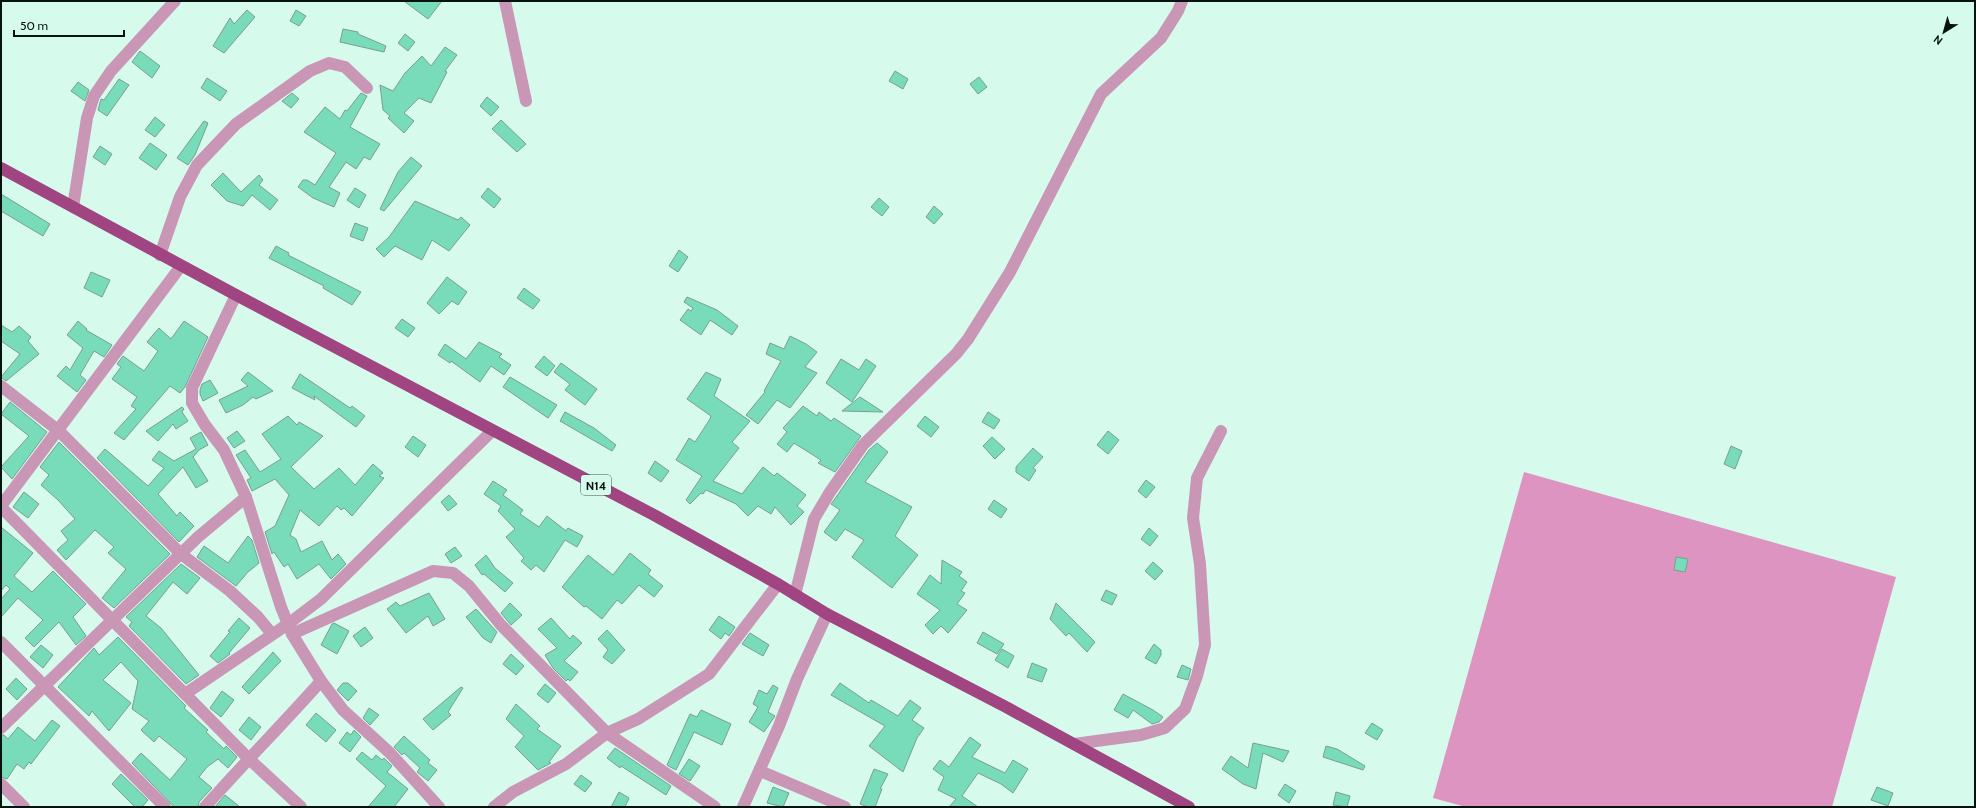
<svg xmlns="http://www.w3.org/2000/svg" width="1976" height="808" font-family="Cabin,sans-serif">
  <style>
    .forest { fill: #dd94c1 }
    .building { fill: #78dbb9; stroke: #7b9e90 }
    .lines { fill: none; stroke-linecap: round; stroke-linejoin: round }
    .street { stroke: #ca96b5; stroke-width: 12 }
    .primary { stroke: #a04582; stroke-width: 12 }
    .labels { text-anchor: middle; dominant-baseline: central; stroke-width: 4; stroke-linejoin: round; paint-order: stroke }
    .shield { fill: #d6fbec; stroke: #445951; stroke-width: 1 }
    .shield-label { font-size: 12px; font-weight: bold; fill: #06130e }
  </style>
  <rect width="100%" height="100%" fill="#d6fbec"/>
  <polygon class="forest" points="1524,472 1896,577 1832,807 1466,807 1433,798"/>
  <g class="building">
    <polygon points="404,1 442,1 428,19"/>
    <polygon points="247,10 255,17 224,53 213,46 230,18 234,24"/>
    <polygon points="296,10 306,16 299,26 290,21"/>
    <polygon points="343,29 358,32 358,34 386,46 384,52 340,42"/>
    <polygon points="405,34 415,42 408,51 398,43"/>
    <polygon points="445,47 457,55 445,71 447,72 431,103 419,98 404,113 414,121 404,133 388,118 390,116 383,110 380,85 393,91 405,73 422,56 431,66"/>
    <polygon points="140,51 160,66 152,78 132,62"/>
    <polygon points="895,71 908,79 903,89 889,81"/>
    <polygon points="979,77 987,87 978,94 970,84"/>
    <polygon points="207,78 227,91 220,101 201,88"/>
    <polygon points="119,79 129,85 107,116 98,110 101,99 104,100"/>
    <polygon points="78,82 89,90 85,101 71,91"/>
    <polygon points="292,93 299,99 291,108 282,101"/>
    <polygon points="361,93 367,96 350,127 380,144 370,160 364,157 356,169 346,162 329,187 340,193 334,207 313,198 298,187 303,180 307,180 315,185 336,153 304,132 325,107 340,119 345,110 347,111"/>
    <polygon points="487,97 499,107 491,116 480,106"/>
    <polygon points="155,117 165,125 155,137 145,130"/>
    <polygon points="501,120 526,144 517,152 492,129"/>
    <polygon points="204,121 208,123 195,155 188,165 177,158"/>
    <polygon points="150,143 167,155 156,170 139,158"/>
    <polygon points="100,146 112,154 105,165 93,157"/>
    <polygon points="411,157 422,166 384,211 380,209 398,172"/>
    <polygon points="223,173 241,192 259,175 263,180 259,185 278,200 270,210 252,195 243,206 227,201 211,185"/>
    <polygon points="355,188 366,195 359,208 347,200"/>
    <polygon points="488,188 501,199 494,208 481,197"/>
    <polygon points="1,194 50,224 43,236 1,211"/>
    <polygon points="879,198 889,207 882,216 871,207"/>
    <polygon points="415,201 458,220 461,217 470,225 449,251 432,240 422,260 395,246 384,257 376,249 389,237"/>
    <polygon points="934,206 943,214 934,224 926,217"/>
    <polygon points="355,223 368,228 363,241 350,236"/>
    <polygon points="276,246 289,253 288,255 361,292 352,305 323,288 324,286 269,258"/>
    <polygon points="679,250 688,257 678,272 669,266"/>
    <polygon points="91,272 110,280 102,297 84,288"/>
    <polygon points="447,277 467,292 458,305 452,301 439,314 427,303"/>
    <polygon points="524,288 540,300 533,309 517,298"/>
    <polygon points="687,297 717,310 738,326 732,335 710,320 701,335 680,320 688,309 691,311 693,308 684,302"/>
    <polygon points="402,319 415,328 408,337 395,328"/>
    <polygon points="78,321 87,329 86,330 112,345 104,357 94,351 80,375 86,380 77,392 57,376 66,366 70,370 83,348 67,335"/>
    <polygon points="184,321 208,337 185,387 180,393 170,386 124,440 114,433 136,409 131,406 137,397 112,379 121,367 117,364 123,356 144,371 158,351 147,342 159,328 171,339"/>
    <polygon points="1,325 12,332 19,326 31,337 28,341 39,354 6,381 1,377 20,354 1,341"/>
    <polygon points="790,336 806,344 817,352 805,367 817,373 790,408 777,400 758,424 746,415 765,392 764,391 781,361 766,354 770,343 784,349"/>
    <polygon points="479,342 502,354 499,357 511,365 504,375 491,366 480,382 451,361 450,363 438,355 445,344 466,359"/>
    <polygon points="544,356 555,366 547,376 535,367"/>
    <polygon points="841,359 859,370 866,359 876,366 852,402 826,383"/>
    <polygon points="561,363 597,389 585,405 565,390 570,384 554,372"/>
    <polygon points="248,372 273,391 256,399 253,397 243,405 226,413 219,400 248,386 241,380"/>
    <polygon points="706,372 721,379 714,396 750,421 732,442 739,448 713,481 742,494 763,467 774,476 777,473 806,495 797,506 804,512 791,525 775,507 771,514 758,506 748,516 736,504 706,490 703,494 701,493 690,504 686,500 702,476 676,460 689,438 695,442 710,419 711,416 687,399"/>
    <polygon points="300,374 350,408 352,406 365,416 356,427 314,396 315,400 292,388"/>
    <polygon points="510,377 557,405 548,418 503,387"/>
    <polygon points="210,380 218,393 203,401 200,394 200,390 202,384"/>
    <polygon points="860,397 883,412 842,411"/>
    <polygon points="10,402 47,432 12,479 1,467 29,436 1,414"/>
    <polygon points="803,406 817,416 819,412 831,421 834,418 861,436 835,472 818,463 821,460 794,443 787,452 777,444 787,432 783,428"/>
    <polygon points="182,407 184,409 182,412 188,421 176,429 173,424 158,441 146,431"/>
    <polygon points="565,412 594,428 616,445 612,451 560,421"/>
    <polygon points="988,412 1000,420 994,429 982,422"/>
    <polygon points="288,416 297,425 299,422 323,436 291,467 314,489 339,468 355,485 373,464 383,473 379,476 384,478 352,516 344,508 341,510 337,506 319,526 300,510 290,535 296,539 301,552 322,541 332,560 338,554 346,564 331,579 319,564 297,579 288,564 284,567 274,552 272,554 265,532 275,526 289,495 275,479 252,491 247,480 251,478 236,455 245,450 260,472 281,459 262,434"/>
    <polygon points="925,416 939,427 931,437 917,426"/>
    <polygon points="237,431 245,441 234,448 227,438"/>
    <polygon points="1108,431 1119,440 1108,454 1097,445"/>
    <polygon points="201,432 208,445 199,450 193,457 208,481 196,488 183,467 158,494 177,516 180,512 194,526 179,542 97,458 105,449 148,486 164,468 152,460 159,451 174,461 196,449 190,438"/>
    <polygon points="413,436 426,445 418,457 405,447"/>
    <polygon points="992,437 1005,449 995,459 983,446"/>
    <polygon points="59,442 170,554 114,608 102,598 126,569 108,553 114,547 95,530 66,560 57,550 68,540 61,531 75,519 58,500 41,485 49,475 40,467"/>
    <polygon points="877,443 888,452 865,482 912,507 895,536 918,555 892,588 852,557 864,540 845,529 836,541 824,532 840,510 831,504 834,500 869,450"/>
    <polygon points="1731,446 1742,451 1735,469 1724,464"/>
    <polygon points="1033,448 1043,457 1033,468 1036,470 1029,481 1016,472 1016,467"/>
    <polygon points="655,461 669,471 661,482 648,473"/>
    <polygon points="1146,480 1155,487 1146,498 1138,491"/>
    <polygon points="493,481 507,490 503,495 523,510 520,514 539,527 547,516 566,531 568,528 583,536 577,547 565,540 544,572 536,565 531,570 521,561 524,558 506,537 515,529 498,511 501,506 484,494"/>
    <polygon points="24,492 39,504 28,518 13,507"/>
    <polygon points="449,495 457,504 448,511 441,502"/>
    <polygon points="994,500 1007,509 1001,518 988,509"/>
    <polygon points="1,527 33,553 14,576 32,592 53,571 86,604 73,617 86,636 76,645 59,622 34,647 25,638 43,620 18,598 1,617 1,599 10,589 6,585 1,591"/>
    <polygon points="1149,528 1158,536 1150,546 1141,539"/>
    <polygon points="248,536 252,540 259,563 248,572 236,586 197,557 204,546 228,563"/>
    <polygon points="455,547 462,556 451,563 445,554"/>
    <polygon points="630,553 651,570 648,574 663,586 654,597 639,585 622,604 617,600 602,619 586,606 584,607 562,587 588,555 613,575"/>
    <polygon points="486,555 495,568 513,583 505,592 484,574 482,575 475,565"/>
    <polygon points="1676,557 1688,559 1685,572 1674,570"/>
    <polygon points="942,560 962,572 959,576 967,582 961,591 965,593 957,604 967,610 948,633 941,626 933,634 925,625 940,610 917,594 930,575 941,584"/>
    <polygon points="1153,562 1163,571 1155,580 1145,571"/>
    <polygon points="181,564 200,578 187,594 173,582 146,616 161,628 199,675 186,684 129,626 132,622 126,617"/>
    <polygon points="1106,590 1117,595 1112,605 1101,600"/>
    <polygon points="429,593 445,619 433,626 428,616 406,633 387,609 396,602 400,606"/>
    <polygon points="510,603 522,615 511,625 501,613"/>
    <polygon points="1056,603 1095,642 1087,652 1069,633 1066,636 1050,619"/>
    <polygon points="476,609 497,632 491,643 483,638 466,617"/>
    <polygon points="719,616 735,627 729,636 725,633 721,639 709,630"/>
    <polygon points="239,618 250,628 229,653 230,654 218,663 210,656 230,632 228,631"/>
    <polygon points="551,618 570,639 573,635 582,643 564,661 578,672 570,681 568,679 566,681 553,668 545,655 557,648 538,629"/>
    <polygon points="334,623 349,631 337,654 321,645 332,624"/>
    <polygon points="365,627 373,638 361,647 353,636"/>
    <polygon points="607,630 625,650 612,664 603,657 608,650 598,639"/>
    <polygon points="983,632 1004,644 997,654 977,643"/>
    <polygon points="750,633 769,645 763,656 742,644"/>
    <polygon points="118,637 186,706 184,708 208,730 206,732 224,749 226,746 237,757 228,768 218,759 207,767 199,777 212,788 199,802 198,807 174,807 132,763 141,753 170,780 187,759 159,736 154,742 141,730 149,721 132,709 138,681 121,662 103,680 131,703 109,731 92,711 89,716 58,687 94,648 99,655"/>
    <polygon points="1154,644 1161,650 1161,655 1156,664 1145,658"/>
    <polygon points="41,645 53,655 43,668 30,657"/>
    <polygon points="1002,649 1014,656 1008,668 995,660"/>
    <polygon points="273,652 281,661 249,694 242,687"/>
    <polygon points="511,654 524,666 516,675 503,664"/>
    <polygon points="1032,663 1047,669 1042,682 1027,677"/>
    <polygon points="1182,665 1191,669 1188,680 1177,677"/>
    <polygon points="16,678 27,689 17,700 6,689"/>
    <polygon points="343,683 348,683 357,691 348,701 337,690"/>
    <polygon points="840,683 869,703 871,700 898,716 910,700 921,708 912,720 924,728 917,738 903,772 869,746 885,726 831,695"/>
    <polygon points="545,684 556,693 548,703 537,694"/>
    <polygon points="773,685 778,688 768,712 775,716 764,732 749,722 758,707 753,704 759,690 767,694"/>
    <polygon points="461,687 463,688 448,712 451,715 433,730 423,719"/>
    <polygon points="222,691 234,700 221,717 210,708"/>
    <polygon points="1123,694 1153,710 1163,717 1159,722 1152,724 1133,710 1128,718 1114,710"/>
    <polygon points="516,704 540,726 537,729 561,746 549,762 551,763 538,770 515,747 524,736 506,719"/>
    <polygon points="369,708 379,715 370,725 363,718"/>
    <polygon points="701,710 731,724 722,745 694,732 676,770 670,767 667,765 690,714 697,717"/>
    <polygon points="316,713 336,730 326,742 306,725"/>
    <polygon points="249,717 261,727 251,740 239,730"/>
    <polygon points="52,720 60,726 31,764 29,762 24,769 17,764 7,779 1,777 1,735 4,735 8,739 18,727 35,741"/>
    <polygon points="1372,723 1383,730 1377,740 1365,733"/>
    <polygon points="354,730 361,737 350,752 339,743 347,732 351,735"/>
    <polygon points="404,736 430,760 428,763 437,770 428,781 417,772 420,768 404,753 402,755 394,747"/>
    <polygon points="970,737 981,745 972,757 1005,773 1013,760 1028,769 1013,793 1001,784 978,773 962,796 978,807 949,807 956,799 938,790 944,777 933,769 940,760 949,767"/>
    <polygon points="1253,743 1289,751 1283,762 1263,753 1256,789 1243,784 1222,769 1231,756 1248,768"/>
    <polygon points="1326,746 1337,749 1365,766 1363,770 1323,757"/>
    <polygon points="615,748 671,786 666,795 621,766 620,768 607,758"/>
    <polygon points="362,752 372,760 376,755 382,760 384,758 392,766 387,772 408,789 394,807 368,807 386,786 356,759"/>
    <polygon points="689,759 700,766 690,781 679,774"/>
    <polygon points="874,769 888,774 880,789 882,789 875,807 868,807 860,804"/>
    <polygon points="121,774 148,800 142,807 135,807 112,784"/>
    <polygon points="581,775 592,783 585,792 574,784"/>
    <polygon points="1285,784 1296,791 1289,803 1278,795"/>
    <polygon points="773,787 789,793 783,807 767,803"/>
    <polygon points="1877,787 1893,793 1888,806 1871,800"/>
    <polygon points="619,792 629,798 625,807 611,807"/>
    <polygon points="1336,792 1350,796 1347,807 1333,805"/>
    <polygon points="225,795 240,807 215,807"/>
  </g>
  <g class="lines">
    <g class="street">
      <polyline points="505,1 526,101"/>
      <polyline points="73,207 87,118 94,96 111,71 175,1"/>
      <polyline points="160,255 180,197 197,165 236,124 310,71 329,63 345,67 367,88"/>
      <polyline points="236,295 192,388 192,403 205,425 224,450 246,497 281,607 292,634 321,681 343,710 390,753 439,807"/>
      <polyline points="1,386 59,431 181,554 230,591 258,617 272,634"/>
      <polyline points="1,506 181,266"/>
      <polyline points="1,507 248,758 301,807"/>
      <polyline points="795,595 814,519 830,492 863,445 956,354 968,339 1010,272 1101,94 1161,38 1178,11 1182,1"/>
      <polyline points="292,634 433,571 453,573 469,586 501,625 607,733 715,807"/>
      <polyline points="1,642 165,807"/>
      <polyline points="185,694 288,624 321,599 492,431"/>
      <polyline points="1,728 198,537 246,497"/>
      <polyline points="1074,744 1141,735 1165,728 1185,709 1197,676 1205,645 1200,564 1193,518 1197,478 1221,431"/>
      <polyline points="760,771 845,807"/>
      <polyline points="1,784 24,807"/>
      <path d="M205 807C243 764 283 724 321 681"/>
      <polyline points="494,807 513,792 566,764 607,733 638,719 709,674 778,584"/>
      <polyline points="743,807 779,726 797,679 827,614"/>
    </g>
    <polyline class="primary" points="1,168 236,295 654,515 778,584 827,614 1006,707 1189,807"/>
  </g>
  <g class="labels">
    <rect class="shield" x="581" y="475" width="30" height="20" rx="3"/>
    <g class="shield-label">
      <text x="596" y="485">N14</text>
    </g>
  </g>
  <rect width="1976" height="808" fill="none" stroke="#06130e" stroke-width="4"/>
  <g transform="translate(1944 32) rotate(217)" stroke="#d6fbec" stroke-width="3" paint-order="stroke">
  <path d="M0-3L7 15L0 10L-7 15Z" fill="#06130e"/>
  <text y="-6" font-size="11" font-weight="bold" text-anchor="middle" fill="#06130e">N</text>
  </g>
  <path d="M14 30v6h110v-6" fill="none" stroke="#06130e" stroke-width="2"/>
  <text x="20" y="30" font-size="12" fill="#06130e" stroke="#d6fbec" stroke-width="3" paint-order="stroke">50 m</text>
</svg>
